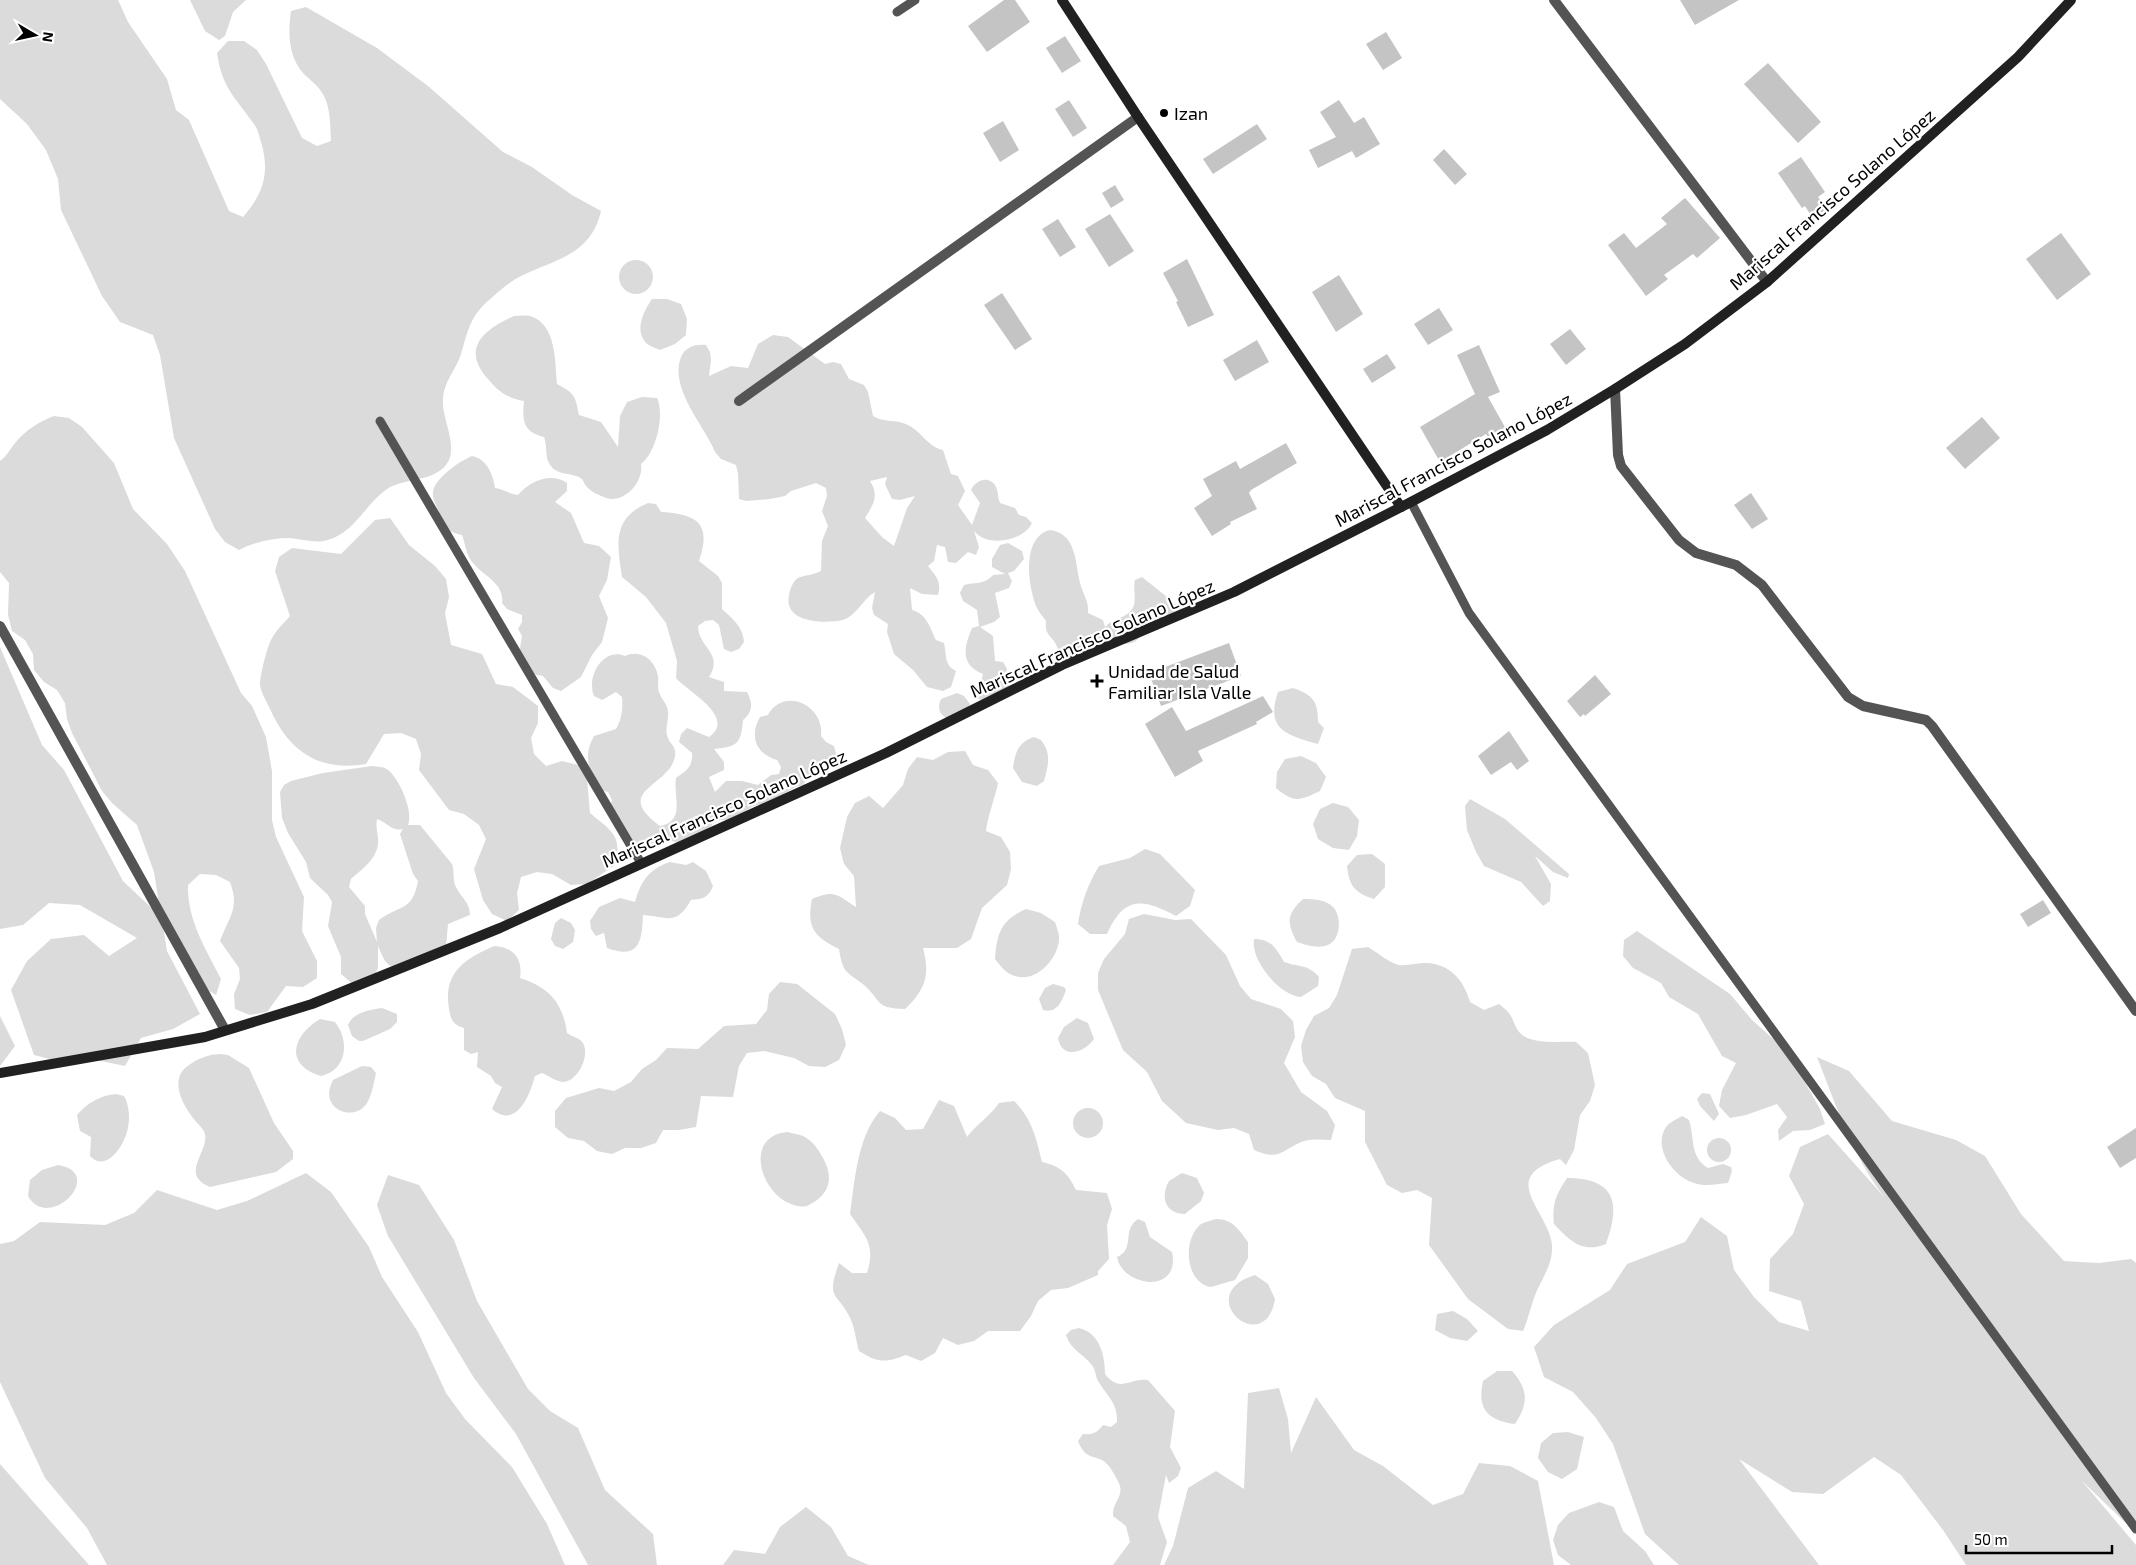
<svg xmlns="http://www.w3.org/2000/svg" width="2136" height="1565" font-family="'Exo 2',sans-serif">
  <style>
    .green { fill: #dbdbdb; fill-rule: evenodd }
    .building { fill: #c4c4c4 }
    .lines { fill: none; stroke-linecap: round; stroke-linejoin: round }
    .lane { stroke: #545454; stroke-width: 9 }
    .street { stroke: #545454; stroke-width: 10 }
    .secondary { stroke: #212121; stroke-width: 10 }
    .poi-dot { fill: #000; stroke: #fff; stroke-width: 2 }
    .labels { text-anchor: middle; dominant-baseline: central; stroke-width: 4.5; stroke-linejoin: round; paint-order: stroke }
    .poi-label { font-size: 18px; fill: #000; stroke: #fff; text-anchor: start }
    .street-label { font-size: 18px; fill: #000; stroke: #fff }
  </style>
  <rect width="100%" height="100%" fill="#fff"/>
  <g class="green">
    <path d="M0 0H118L128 22 167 79 176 110 189 120 229 211 243 217C264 193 270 172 261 142 259 136 258 129 254 124 235 97 222 88 217 53L228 41H244L257 50 266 64 302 138 317 146 331 141C330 126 331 110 324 96 319 86 311 81 303 73 288 56 288 32 291 11L306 7 377 48 428 86 503 152 532 167 572 195 601 211C591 255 556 259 521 276 510 281 488 300 480 309 468 323 466 338 461 354 456 370 444 381 443 399 441 419 460 447 446 465 432 482 404 478 387 489 364 505 355 534 324 541 313 543 301 539 290 538 272 538 255 542 239 550L225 542 215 529 174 438 160 355 153 335 120 322 102 296 61 210 58 179 46 150 27 124 0 99Z"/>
    <polygon points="190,0 246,0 233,12 225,36 219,40 205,31"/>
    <circle cx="636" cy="277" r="17"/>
    <path d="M652 299H667L681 304 687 319 686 335 675 344 660 350C656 348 649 346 646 343 634 329 644 311 652 299Z"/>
    <path d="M514 316C519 316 526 315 530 316 557 324 555 363 557 384 575 394 575 395 579 415L601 422 618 447 620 416 627 402 642 397 657 398C665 415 656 453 641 464 644 482 624 504 606 498 599 495 591 492 586 486 584 484 584 481 582 479 573 472 558 476 551 466 544 458 548 447 544 437 523 432 522 420 524 401 507 398 499 392 488 379 460 348 485 329 514 316Z"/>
    <path d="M773 335 788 337 825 364 833 362 841 364 849 379 864 385 868 392 873 416C884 423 897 419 908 425 921 431 928 447 943 450L951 474 958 476 965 491 958 505 972 525 980 503 971 490C975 481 989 474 996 487 998 491 998 498 1000 503L1015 508 1019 515 1026 517 1032 523C1024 541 987 548 974 531L979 547 976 555 968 552 956 563 948 562 945 547 937 545 934 561 928 566C936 576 942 582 938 595L922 594 910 588 912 610C927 614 930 628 936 640L944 643C947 656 944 665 956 671L951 687 943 691 927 687 913 670 894 654 887 632 888 624 874 615 872 608 875 592C863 599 856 616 843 620 825 624 783 623 789 595 790 589 793 581 798 578 804 575 814 575 821 571L822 541 828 526 822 511 827 496 826 488 816 483 791 491 785 496 770 499 746 501 739 499 738 473 736 465 721 459 715 452C704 425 667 386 682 355 687 346 697 344 706 345L710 352 711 360 709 376 731 366 748 368 758 344ZM887 477 885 484 892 499 900 500 915 496 907 508 894 546 882 537 865 518C874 504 879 495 870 481Z"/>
    <path d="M54 416 69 418 82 427 114 463 133 509 167 544 185 571 241 693 252 706 266 737 272 771V820L276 837 304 897 302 931 317 961V978L303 987 286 986 267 1012 250 1015 235 1009 234 994 240 979 239 968 220 941C229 916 240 909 230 882L216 875 200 874 188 885C187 920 206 949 221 979L216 995 202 987 162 920 167 951 200 1014 173 1029 141 1038 125 1066 96 1060 65 1063 34 1055 11 990 27 961 51 939 84 935 109 956 137 938 80 905 49 903 23 925 0 929V647L42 745 64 770 123 881 161 917 154 872 137 825 112 803 102 791 72 733 67 719 65 703 57 690 44 682 34 670 33 654 25 640 12 631 8 615 9 583 0 572V461C7 456 10 449 15 443 26 430 38 422 54 416Z"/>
    <path d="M472 456C487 459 493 474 495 488 503 489 509 494 518 495 530 481 551 472 567 483V491L555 502 571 513 584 543 599 546 611 557 607 580 599 596 608 618 602 642 592 655 581 677 561 691 553 688 543 676 527 673 518 660 522 636 518 629 522 622V615L507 609 502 603C505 582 480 575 470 559 466 552 465 543 462 535 448 532 443 527 439 513 438 507 433 501 433 495 431 480 460 461 472 456Z"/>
    <path d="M648 503 656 504 661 512C697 514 712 523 699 561L718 576 722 583V609C733 619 743 627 744 642L739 649 731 652 724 649 719 625 713 620 705 621 698 626C699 649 724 653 709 677L724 682V691L747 692C753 703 753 712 743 720 741 743 738 747 714 749L724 762V770L709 777 715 792 726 781H742L758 785 771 775 779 774 781 767 777 760C756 754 749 736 760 717L768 715C783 686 825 705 821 736L826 742 834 746 836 754C831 763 827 765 816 764L803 785 795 787 766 805C750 802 748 813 735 819 728 822 722 818 716 822 710 825 707 832 701 835 695 839 685 841 678 843 660 834 653 850 631 843L610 807 612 800 608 792 600 790C590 770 582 758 594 736L616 729C622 719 623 708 622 697L616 692 602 700 594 696C586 677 603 647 625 656 641 649 655 660 658 676 659 682 657 686 659 692 661 699 668 704 668 712 669 719 665 728 667 735 669 744 677 746 675 756 670 787 611 790 660 826 686 821 673 797 676 778 686 771 693 767 692 753L679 742 681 734 687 728 709 737C737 717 688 692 676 678L677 661 666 623 646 597 622 577C617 544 612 518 648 503Z"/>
    <path d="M390 518 409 545 435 566 446 579 449 597 445 613 451 645 482 654 496 684 513 687 538 706V723L531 738 534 754 546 766 562 761 578 765 587 779 590 813C611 831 623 835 615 865L587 884 571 885 552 874 537 872 521 877 517 893 519 910 507 921 492 914 483 900 474 869 486 839 479 825 464 814 449 810 419 770 421 754 416 739 401 733 384 734 366 764C318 772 289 751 270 709 267 702 260 691 260 684 260 676 267 647 271 640 275 631 284 623 290 616L275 571 279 557 292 548 341 554 375 520Z"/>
    <path d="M1050 530C1077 534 1075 562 1080 583 1083 594 1089 601 1088 613L1103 620 1105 627C1113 618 1130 618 1134 605 1136 596 1133 589 1135 580L1142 577 1182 609 1172 621C1167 620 1161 618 1156 619 1133 622 1152 653 1110 641 1098 652 1076 675 1061 655 1058 651 1057 645 1054 641 1047 633 1045 631 1046 621 1043 617 1039 612 1037 608 1028 587 1021 537 1050 530Z"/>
    <path d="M1008 543 1022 551 1024 559 1014 571 1008 573 1012 581 1009 588 995 593 1000 617 994 622 980 627 993 636 995 661 1003 662 1007 669 1005 678 1009 685 1000 700 991 703 976 698 983 674C961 665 963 649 972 628L979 626 977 610 963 601 960 593 964 585C976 582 984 585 993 575L1005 574 992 567V559L1000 545Z"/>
    <path d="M1293 688C1313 695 1318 701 1318 722L1324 728 1318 744C1287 735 1265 730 1278 692Z"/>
    <path d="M957 693 964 696 970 704 968 712 947 719C939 713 937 708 941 699Z"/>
    <path d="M1034 737 1041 740C1052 754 1048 766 1044 781L1037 786 1022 782 1013 768C1015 753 1018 742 1034 737Z"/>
    <path d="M965 751 973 765 988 770 998 783C995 799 988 814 986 831L1001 837 1010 852 1011 869 1007 885 982 908 971 939 957 948H923C930 975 926 989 905 1009 874 1008 883 1002 864 985 846 971 843 974 839 949 815 937 806 928 812 899 835 889 837 895 856 907L854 876 844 864 840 848 847 817 855 803 869 796 883 808 903 785 908 769 917 757 933 760 948 752Z"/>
    <path d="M1301 756 1316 763 1326 777 1320 791C1299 801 1294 803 1276 788L1277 772 1285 759Z"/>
    <path d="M372 766C378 767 383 766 388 770 399 778 414 812 408 825H420L452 864C455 872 452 880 456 887 461 898 470 902 470 915L448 924 446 947 398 969C385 966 383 957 378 946V968L375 975 354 985 341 974V957L328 926 332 902 328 895 310 878 306 862 288 833 282 818 280 792 284 785 291 781 323 773ZM377 819C387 822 392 832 403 829L400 834 413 874 418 881C412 912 401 904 379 920L376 928 377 942 365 914V906L349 887 351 879C362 869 376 860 378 844 379 835 375 828 377 819Z"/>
    <polygon points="1470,799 1505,819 1569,874 1568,878 1553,872 1535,856 1551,884 1550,901 1543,906 1521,882 1484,866 1476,852 1467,830 1465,806"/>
    <polygon points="1333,803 1348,807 1359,820 1357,836 1349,850 1333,848 1318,839 1313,824 1320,809"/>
    <path d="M1145 849 1160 854 1195 890 1190 906 1176 916C1142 898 1124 896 1107 934H1090L1078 924C1081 903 1088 884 1099 866L1130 858Z"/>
    <path d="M1372 854 1385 864V887L1374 899C1355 893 1349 886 1347 866L1357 855Z"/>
    <path d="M670 862 686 865 693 862 706 871 713 886C708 898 703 899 691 900 676 926 669 917 643 915 642 942 639 960 607 948L604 933 596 936 591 929 590 921 599 907 620 898 635 902C641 881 649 869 670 862Z"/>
    <path d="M1303 899C1313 899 1325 899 1333 907 1342 916 1341 940 1328 945 1318 949 1306 945 1297 942 1286 922 1287 914 1303 899Z"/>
    <path d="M1026 909 1041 913 1055 922C1056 926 1059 932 1059 937 1060 955 1040 980 1020 977 1008 976 1002 968 995 959 997 933 1001 920 1026 909Z"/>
    <path d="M1144 914 1175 920 1191 919 1226 955 1240 986 1251 999 1281 1009 1293 1021 1295 1037 1284 1063 1301 1092 1327 1111 1335 1125 1331 1140C1320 1140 1309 1138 1299 1143 1278 1153 1279 1160 1254 1150L1249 1134 1234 1128 1218 1130 1186 1123 1162 1101 1147 1072 1123 1050 1098 990V973L1104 959 1125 934 1129 919Z"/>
    <polygon points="561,918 571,923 575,930 573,942 563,949 555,946 551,939 555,923"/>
    <polygon points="1637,931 1730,994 1752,1020 1788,1052 1820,1109 1825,1124 1810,1130 1793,1131 1779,1141 1778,1130 1787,1117 1777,1104 1746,1115 1730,1118 1719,1106 1722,1090 1736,1063 1722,1056 1698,1014 1669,997 1661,983 1633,968 1623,956 1624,940"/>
    <path d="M1254 939C1271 939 1276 948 1284 962 1298 967 1308 964 1319 977L1318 986 1301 997C1280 996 1250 960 1254 939Z"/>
    <path d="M494 946C514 947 523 959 520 978 549 987 563 1003 567 1033 571 1036 580 1038 583 1043 590 1055 579 1080 564 1082 557 1082 549 1076 542 1073L535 1076C530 1095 516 1130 492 1109L502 1087 495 1083 491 1076 477 1067 478 1052 471 1054 464 1050V1028C453 1025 451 1020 449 1009 443 973 464 959 494 946Z"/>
    <path d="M1368 947C1377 952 1389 963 1399 965 1408 966 1417 963 1426 963 1451 964 1464 981 1470 1002L1484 1010 1499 1004C1513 1015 1510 1015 1517 1029 1526 1046 1560 1041 1576 1042L1588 1053 1595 1085 1590 1101 1580 1115 1574 1150 1566 1165 1560 1159C1492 1178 1556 1216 1552 1251 1551 1268 1539 1283 1534 1298 1530 1309 1528 1320 1523 1331L1508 1329 1468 1299 1429 1245 1432 1198 1417 1190 1402 1193 1387 1185 1365 1142V1111L1335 1098 1326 1084 1312 1076 1303 1062 1301 1046 1306 1030 1314 1016 1329 1008 1337 995 1352 949Z"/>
    <polygon points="780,982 797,984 835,1014 842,1029 846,1045 839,1060 825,1067 809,1066 794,1058 764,1051 747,1053 739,1066 733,1097 701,1096 696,1127 679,1130 663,1130 656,1143 641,1148 625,1148 612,1154 597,1151 584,1141 568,1138 555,1127 555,1111 566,1098 599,1088 614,1091 631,1082 642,1069 656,1060 667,1048 698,1049 724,1026 756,1024 767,1010 769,994"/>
    <path d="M1053 984 1064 987 1066 990C1062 1001 1057 1014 1043 1010L1039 999 1045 988Z"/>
    <path d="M382 1008 397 1014V1022L390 1029 363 1041H359L352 1036 348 1025C353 1012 370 1010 382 1008Z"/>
    <polygon points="0,1016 15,1046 0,1066"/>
    <path d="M1077 1018 1088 1023 1094 1039C1084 1053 1062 1060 1058 1038L1064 1027Z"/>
    <path d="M320 1019 335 1022C350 1041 347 1070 321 1076 284 1065 292 1036 320 1019Z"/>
    <path d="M221 1054 228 1055 249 1068 274 1123 293 1151V1159L276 1172 210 1187C179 1174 209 1152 205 1134 203 1127 197 1124 193 1118 181 1102 169 1078 189 1065 199 1058 209 1054 221 1054Z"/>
    <path d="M1817 1057 1849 1071 1892 1121 1956 1140 1985 1156 2021 1214 2064 1261 2099 1263 2131 1259 2136 1263V1533L2082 1481 2136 1545V1565H1966L1943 1530 1901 1475 1874 1457 1823 1494 1792 1492 1739 1459 1819 1565H1679L1645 1534 1613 1444 1596 1418 1573 1392 1544 1377 1534 1347 1554 1325 1610 1290 1627 1264 1685 1242 1701 1217 1727 1236 1734 1270 1754 1297 1779 1322 1809 1331 1801 1301 1769 1291 1770 1259 1793 1234 1804 1204 1789 1176 1800 1147 1828 1134 1885 1198C1853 1157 1836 1105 1817 1057Z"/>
    <path d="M362 1066 371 1067 376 1073C374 1082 372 1095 367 1103 355 1123 317 1110 333 1080Z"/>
    <polygon points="1702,1093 1710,1094 1719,1114 1714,1121 1700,1106 1697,1099"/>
    <path d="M116 1094 124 1096 126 1100C129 1108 130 1119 128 1127 126 1143 107 1174 90 1156L91 1137 80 1131 77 1115C87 1103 101 1095 116 1094Z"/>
    <path d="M939 1100 954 1106 967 1137C977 1124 990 1116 999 1103L1014 1101C1032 1119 1036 1137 1042 1162 1060 1166 1068 1173 1076 1190L1107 1193 1112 1209 1107 1225 1109 1259 1098 1271V1275L1068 1288 1051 1290 1038 1301 1031 1316 1020 1331H988L974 1341 958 1345 943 1338 935 1353 921 1361 906 1355C885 1363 878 1363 859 1351 856 1341 855 1329 851 1320 838 1291 825 1302 839 1263L852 1273H867C876 1244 865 1236 850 1214 855 1180 857 1138 880 1111L895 1118 906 1130 923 1129Z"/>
    <circle cx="1088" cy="1123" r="15"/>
    <path d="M1682 1116 1689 1120C1695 1138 1689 1156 1708 1168L1723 1164 1731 1167 1732 1171 1728 1183C1716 1184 1706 1187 1694 1183 1674 1177 1652 1148 1666 1127 1670 1122 1677 1119 1682 1116Z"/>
    <path d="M788 1132C793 1134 798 1134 803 1136 813 1141 818 1149 823 1158 834 1178 830 1194 809 1205 803 1208 797 1206 791 1204 759 1192 744 1135 788 1132Z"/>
    <circle cx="1719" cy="1150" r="12"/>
    <path d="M58 1165C107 1173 49 1233 28 1196L30 1180 42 1170Z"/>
    <polygon points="306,1173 331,1192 369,1247 382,1277 418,1332 446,1393 465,1419 512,1467 547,1524 565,1565 107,1565 87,1528 45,1478 0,1382 0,1244 14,1241 40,1222 105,1225 134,1213 157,1190 217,1210 247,1201"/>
    <path d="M1182 1173 1197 1178 1204 1193 1201 1201 1185 1214C1165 1214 1160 1197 1169 1181Z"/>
    <polygon points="388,1175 419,1185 454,1240 477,1301 528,1389 550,1411 578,1428 605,1490 653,1534 657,1565 588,1565 516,1434 474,1378 388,1236 377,1205"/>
    <path d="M1567 1178C1616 1178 1621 1204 1606 1244 1582 1254 1569 1240 1554 1224 1552 1203 1556 1195 1567 1178Z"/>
    <path d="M1138 1219 1145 1222 1150 1237 1172 1252C1181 1295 1122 1287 1117 1257 1136 1249 1121 1230 1138 1219Z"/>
    <path d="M1216 1219C1233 1219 1239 1230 1248 1242V1258L1235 1280 1211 1287C1185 1283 1182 1239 1201 1224 1205 1222 1212 1220 1216 1219Z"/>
    <path d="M1255 1275 1268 1284 1275 1299C1265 1360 1190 1295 1255 1275Z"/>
    <polygon points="1453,1311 1467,1319 1478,1331 1467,1341 1450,1338 1435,1330 1437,1314"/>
    <path d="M1079 1328C1100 1333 1105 1356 1105 1374 1121 1394 1129 1377 1148 1380L1175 1411 1170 1447 1181 1468 1178 1476 1169 1483 1166 1475 1158 1517 1167 1542 1160 1565H1113L1130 1542 1126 1526 1113 1516C1112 1503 1123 1497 1120 1486 1118 1480 1112 1470 1108 1465 1098 1453 1086 1463 1078 1441L1083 1434C1092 1435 1097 1433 1103 1425L1111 1427 1117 1422C1118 1403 1107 1396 1098 1381 1095 1376 1096 1369 1091 1364 1082 1353 1070 1349 1066 1335L1071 1330Z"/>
    <path d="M1497 1371H1512C1528 1389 1529 1403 1515 1424 1487 1420 1477 1409 1483 1381Z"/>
    <polygon points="1279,1388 1288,1419 1291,1453 1316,1397 1354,1450 1383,1466 1433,1505 1463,1494 1479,1463 1510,1466 1538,1481 1554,1565 1164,1565 1173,1546 1188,1488 1216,1471 1244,1489 1248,1393"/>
    <polygon points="1568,1432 1584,1437 1577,1469 1562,1479 1548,1472 1538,1458 1541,1443 1553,1433"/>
    <polygon points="0,1464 89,1565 0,1565"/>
    <polygon points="1599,1502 1614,1507 1623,1531 1645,1551 1654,1565 1571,1565 1558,1555 1553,1540 1558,1525 1569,1513"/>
    <polygon points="806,1507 831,1527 848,1556 869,1565 723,1565 734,1550 765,1554 780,1527"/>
  </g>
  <g class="building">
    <polygon points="1004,0 1015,0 1030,22 987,52 968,26"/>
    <polygon points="1680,0 1739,0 1695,25"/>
    <polygon points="1386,32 1402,58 1383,70 1366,44"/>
    <polygon points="1065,36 1081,61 1062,73 1046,48"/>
    <polygon points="1768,63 1821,122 1798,143 1744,84"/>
    <polygon points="1069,100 1087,128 1073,137 1055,109"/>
    <polygon points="1339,100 1354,123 1364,117 1380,144 1356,158 1352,151 1318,168 1309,150 1336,137 1320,112"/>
    <polygon points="1003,121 1019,150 1000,162 983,133"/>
    <polygon points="1257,124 1267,139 1213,174 1203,159"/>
    <polygon points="1444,149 1467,174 1455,185 1433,160"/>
    <polygon points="1801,157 1825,192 1818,197 1827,209 1813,219 1805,206 1802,208 1778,173"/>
    <polygon points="1115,185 1124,200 1111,208 1102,193"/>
    <polygon points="1685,198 1720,238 1697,258 1693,254 1664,275 1668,279 1646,296 1608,245 1624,233 1636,248 1667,224 1661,218"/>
    <polygon points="1110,214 1134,251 1109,267 1085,229"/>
    <polygon points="1058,219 1076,247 1060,257 1042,229"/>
    <polygon points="2061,233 2091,274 2057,300 2026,259"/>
    <polygon points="1187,259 1214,315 1188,327 1176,302 1178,301 1163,273"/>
    <polygon points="1339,275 1363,314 1336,332 1312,292"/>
    <polygon points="1002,293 1032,339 1015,350 984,305"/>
    <polygon points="1439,308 1453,330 1428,345 1414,324"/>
    <polygon points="1570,329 1586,349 1566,365 1550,344"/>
    <polygon points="1257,340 1269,362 1235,381 1223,360"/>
    <polygon points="1479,345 1500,392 1488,397 1510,436 1493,446 1486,434 1440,462 1420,427 1475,394 1457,355"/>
    <polygon points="1387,354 1396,368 1372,383 1363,369"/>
    <polygon points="1982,417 2000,438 1965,469 1946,448"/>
    <polygon points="1286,443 1297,463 1251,490 1249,493 1257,509 1230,522 1231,524 1212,536 1194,508 1212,496 1203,479 1236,461 1240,469"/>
    <polygon points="1751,493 1768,519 1752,529 1734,505"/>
    <polygon points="1229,643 1241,676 1161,706 1149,673"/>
    <polygon points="1595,675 1611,694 1585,716 1584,714 1580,717 1567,701"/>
    <polygon points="1263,696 1273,712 1256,722 1257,724 1198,751 1203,761 1175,777 1145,724 1172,707 1186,731"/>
    <polygon points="1509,731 1529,761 1517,770 1511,762 1491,775 1478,756"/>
    <polygon points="2043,900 2051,913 2028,927 2020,914"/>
    <polygon points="2136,1128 2136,1158 2120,1168 2107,1147"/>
  </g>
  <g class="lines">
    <g class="lane">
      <polyline points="897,12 915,0"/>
      <polyline points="380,421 641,863"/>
      <polyline points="1411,502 1469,613 2136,1529"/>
    </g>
    <g class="street">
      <polyline points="1554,0 1767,282"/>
      <polyline points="1615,389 1618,455 1621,466 1679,540 1696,553 1736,565 1762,585 1848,697 1863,706 1926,720 1932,726 2136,1011"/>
      <polyline points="739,401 1138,117"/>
      <polyline points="0,626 225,1030"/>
    </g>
    <g class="secondary">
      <polyline points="1062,0 1138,117 1401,507"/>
      <polyline points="0,1073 205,1037 312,1004 500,928 886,753 1062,665 1234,592 1411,502 1547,430 1615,389 1685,344 1767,282 2018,57 2071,0"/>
    </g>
  </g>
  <g class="poi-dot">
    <circle cx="1164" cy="113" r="5"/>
    <path d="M1094.5 673.5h5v5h5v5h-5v5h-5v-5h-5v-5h5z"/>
  </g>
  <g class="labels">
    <g class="poi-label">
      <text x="1174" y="113">Izan</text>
      <text x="1108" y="671">Unidad de Salud<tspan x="1108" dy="21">Familiar Isla Valle</tspan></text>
    </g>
    <g class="street-label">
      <text transform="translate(1832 199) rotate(-41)">Mariscal Francisco Solano López</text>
      <text transform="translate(1453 459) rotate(-28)">Mariscal Francisco Solano López</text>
      <text transform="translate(1092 638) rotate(-24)">Mariscal Francisco Solano López</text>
      <text transform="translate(724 808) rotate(-24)">Mariscal Francisco Solano López</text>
    </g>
  </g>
  <g transform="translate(35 35) rotate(99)" stroke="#ffffff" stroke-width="4" paint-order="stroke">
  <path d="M0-4L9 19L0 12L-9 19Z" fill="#000000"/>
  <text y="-8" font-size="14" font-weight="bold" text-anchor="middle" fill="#000000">N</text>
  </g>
  <path d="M1966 1545v8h146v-8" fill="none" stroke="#000000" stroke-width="2.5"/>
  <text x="1974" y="1545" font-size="15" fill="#000000" stroke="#ffffff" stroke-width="4" paint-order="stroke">50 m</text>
</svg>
